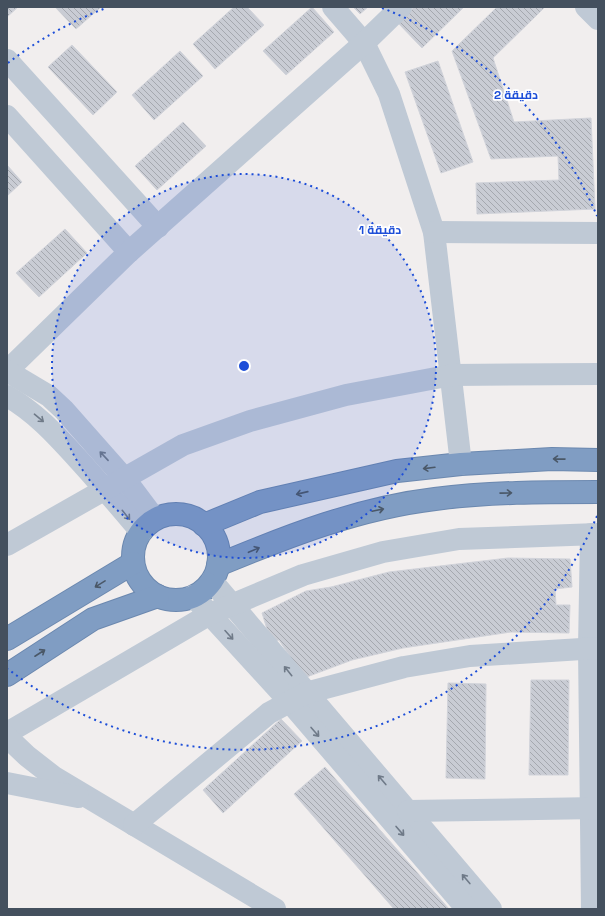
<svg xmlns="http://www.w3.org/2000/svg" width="605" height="916" font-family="'Space Grotesk',Cairo,sans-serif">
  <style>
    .building { fill: url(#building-back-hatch); stroke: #d1d3da }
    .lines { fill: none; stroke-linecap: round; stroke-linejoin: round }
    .highway-casing { stroke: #6b88af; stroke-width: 24 }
    .minor { stroke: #bfc9d5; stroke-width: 22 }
    .highway { stroke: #809dc3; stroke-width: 22 }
    .oneway { stroke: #6f7a88 }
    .oneway2 { stroke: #4a5868 }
    .ring { fill: none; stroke: #1d4ed8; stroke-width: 2; stroke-dasharray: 2 4 }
    .centre { fill: #1d4ed8; stroke: #fff; stroke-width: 2 }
    .ring-label { font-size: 12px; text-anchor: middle; font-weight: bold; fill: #1d4ed8; stroke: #fff; stroke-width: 3.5; stroke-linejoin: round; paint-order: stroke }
  </style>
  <defs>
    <pattern id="building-back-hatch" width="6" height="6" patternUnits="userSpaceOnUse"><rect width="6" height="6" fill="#c9ccd4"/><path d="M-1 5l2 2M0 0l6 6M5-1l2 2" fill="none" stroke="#a5a8af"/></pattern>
  </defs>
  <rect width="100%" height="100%" fill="#f1eeee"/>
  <g class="building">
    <polygon points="7,7 18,7 7,17"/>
    <polygon points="55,7 101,7 76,29"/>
    <polygon points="234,7 247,7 264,25 215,69 193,44"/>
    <polygon points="312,7 334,32 286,75 263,51"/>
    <polygon points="353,7 368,7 360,14"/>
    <polygon points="414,7 464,7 422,48 398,23"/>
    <polygon points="497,7 545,7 493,58 514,122 591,118 595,209 477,214 476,183 559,180 558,156 491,159 452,51"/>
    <polygon points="72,45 117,92 93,115 48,67"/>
    <polygon points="180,51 203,76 154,120 132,95"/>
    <polygon points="438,61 473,162 441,173 405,72"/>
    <polygon points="183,122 206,146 157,190 135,166"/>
    <polygon points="7,165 22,182 7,196"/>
    <polygon points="65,229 87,253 39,297 16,273"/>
    <polygon points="508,558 570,559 572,587 555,589 556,605 570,605 569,633 511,632 403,648 352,660 304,678 279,640 271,642 262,613 306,591 331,587 389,572"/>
    <polygon points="531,680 569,680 568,775 529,775"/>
    <polygon points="448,683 486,684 485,779 446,778"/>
    <polygon points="281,719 302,741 223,813 203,790"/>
    <polygon points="325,767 449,909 394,909 294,794"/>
  </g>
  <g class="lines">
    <g class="highway-casing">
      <g id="highway">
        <circle cx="176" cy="557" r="43"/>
        <polyline points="204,525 260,502 397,471 461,464 552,459 598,460"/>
        <path d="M218 565C288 536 359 508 435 499 489 492 544 492 598 492"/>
        <polyline points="7,639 133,563"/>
        <polyline points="7,675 93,619 158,596"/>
      </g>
    </g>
    <g class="minor">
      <polyline points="333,7 364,43 389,94 434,232 461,464"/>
      <polyline points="586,7 598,19"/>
      <polyline points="7,60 158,227"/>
      <polyline points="7,116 129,252"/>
      <polyline points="434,232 598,233"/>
      <polyline points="7,371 129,252 364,43 401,7"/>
      <polyline points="7,371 49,396 64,410 125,479 155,519"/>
      <path d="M7 396C35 412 55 434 76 457 99 482 120 507 141 532"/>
      <polyline points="591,534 589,648 592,909"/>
      <polyline points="7,545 183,445 250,421 346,395 452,375 598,374"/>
      <polyline points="212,581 491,909"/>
      <polyline points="193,596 289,701 467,909"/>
      <polyline points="7,733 210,614 303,575 383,552 459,539 598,534"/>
      <polyline points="7,737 27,756 54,777 275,909"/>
      <polyline points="7,783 78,797"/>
      <polyline points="408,811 598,808"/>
      <polyline points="134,825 269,713 306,693 404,667 470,656 598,648"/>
    </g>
    <use href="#highway" class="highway"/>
  </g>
  <defs><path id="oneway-shaft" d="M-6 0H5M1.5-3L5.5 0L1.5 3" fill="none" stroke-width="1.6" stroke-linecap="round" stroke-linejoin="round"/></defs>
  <g class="oneway">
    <use href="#oneway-shaft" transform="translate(39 418) rotate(40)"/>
    <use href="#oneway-shaft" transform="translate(104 456) rotate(-133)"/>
    <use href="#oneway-shaft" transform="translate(126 515) rotate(51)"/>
    <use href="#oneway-shaft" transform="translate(229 635) rotate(48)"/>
    <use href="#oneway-shaft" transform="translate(288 671) rotate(-129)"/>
    <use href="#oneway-shaft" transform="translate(315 732) rotate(49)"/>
    <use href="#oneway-shaft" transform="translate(382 780) rotate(-130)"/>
    <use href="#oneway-shaft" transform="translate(400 831) rotate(49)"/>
    <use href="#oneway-shaft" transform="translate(466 879) rotate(-130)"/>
  </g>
  <g class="oneway2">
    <use href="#oneway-shaft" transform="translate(559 459) rotate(-179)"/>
    <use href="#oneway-shaft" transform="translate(429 468) rotate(173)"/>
    <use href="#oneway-shaft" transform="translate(302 493) rotate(167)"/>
    <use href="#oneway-shaft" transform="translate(506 493) rotate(-1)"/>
    <use href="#oneway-shaft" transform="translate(378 510) rotate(-12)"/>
    <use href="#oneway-shaft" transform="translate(254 550) rotate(-23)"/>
    <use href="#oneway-shaft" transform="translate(100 584) rotate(148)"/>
    <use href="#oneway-shaft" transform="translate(40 653) rotate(-33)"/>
  </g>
  <circle cx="244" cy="366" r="192" fill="#1d4ed8" fill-opacity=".12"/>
  <g class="ring">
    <circle cx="244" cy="366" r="192"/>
    <path d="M597 516A384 384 0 0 1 8 669M8 63A384 384 0 0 1 106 8M382 8A384 384 0 0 1 597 216"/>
  </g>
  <circle cx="244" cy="366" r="6" class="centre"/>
  <g class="ring-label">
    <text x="516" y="99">2 دقيقة</text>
    <text x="380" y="234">1 دقيقة</text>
  </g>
  <rect width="605" height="916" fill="none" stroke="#44505e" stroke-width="16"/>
</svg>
